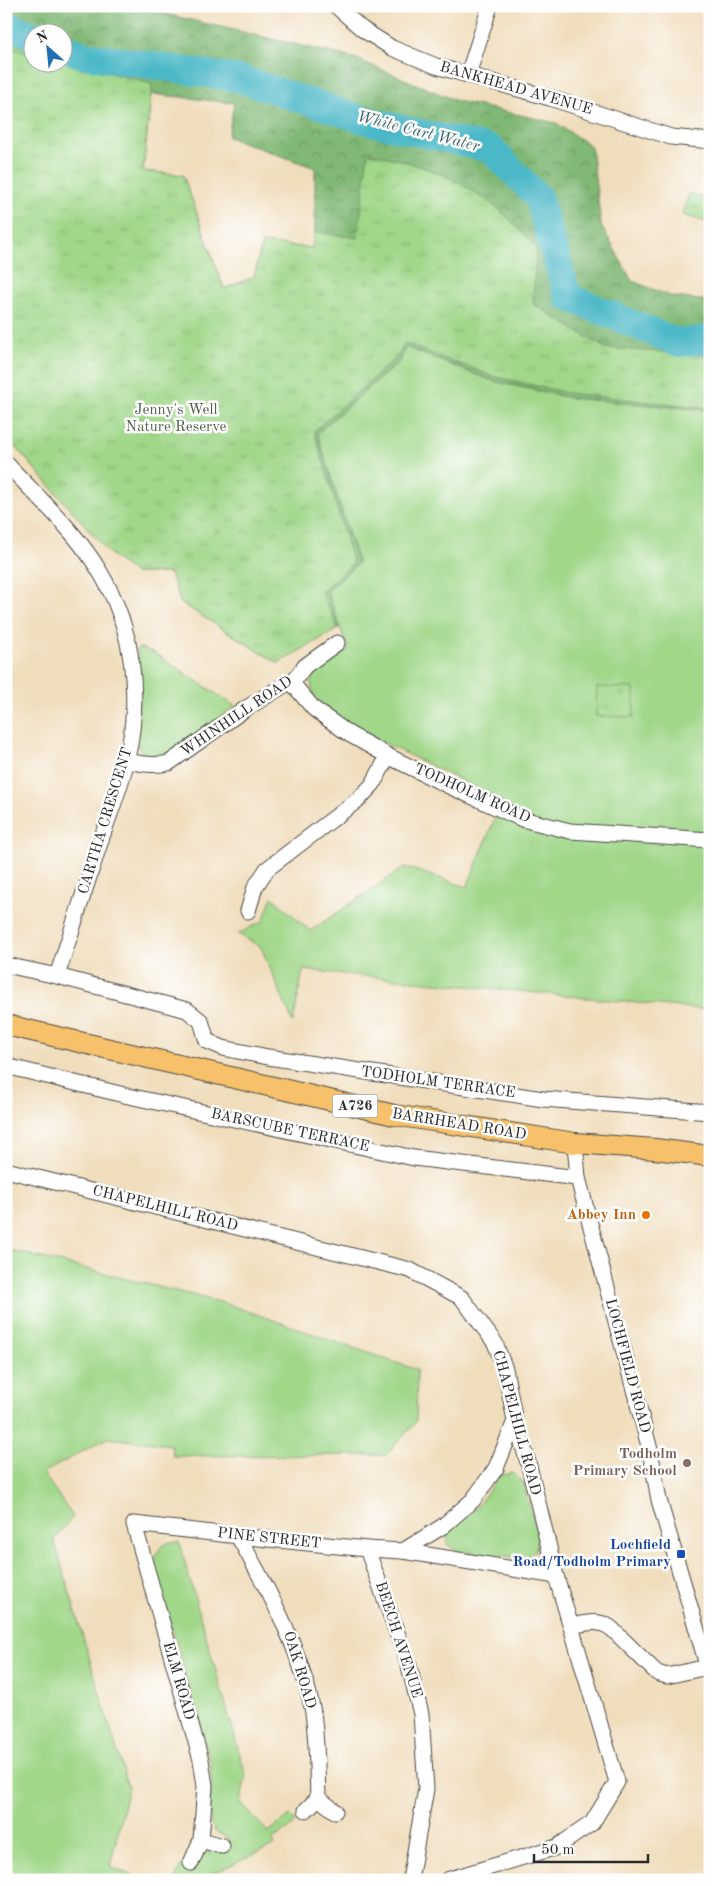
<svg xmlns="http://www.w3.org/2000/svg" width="716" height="1886" font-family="'Old Standard TT',serif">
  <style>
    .grass { fill: #a0d789; stroke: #66815a }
    .forest { fill: url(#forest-crowns); stroke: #567250; fill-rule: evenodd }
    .park { fill: url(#park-tufts); stroke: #66815a }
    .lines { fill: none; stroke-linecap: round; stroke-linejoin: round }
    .river { stroke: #4cb8c7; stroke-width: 28 }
    .minor-casing { stroke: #494641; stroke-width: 17 }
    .major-casing { stroke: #494641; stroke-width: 22 }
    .minor { stroke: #fff; stroke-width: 15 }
    .major { stroke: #f6c16b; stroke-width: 20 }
    .food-dot { fill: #e8710a; stroke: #fff; stroke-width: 2 }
    .education-dot { fill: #8d6e63; stroke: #fff; stroke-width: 2 }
    .transit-dot { fill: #1a4fb4; stroke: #fff; stroke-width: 2 }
    .labels { text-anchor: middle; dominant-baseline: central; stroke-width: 5; stroke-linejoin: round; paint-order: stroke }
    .shield { fill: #fff; stroke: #6b6b6b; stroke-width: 1 }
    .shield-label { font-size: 14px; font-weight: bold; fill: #2b2b2b }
    .street-label { font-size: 15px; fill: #2b2b2b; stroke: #fff }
    .park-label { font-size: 15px; fill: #4e5f47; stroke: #fff }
    .food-label { font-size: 15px; font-weight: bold; fill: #c56008; stroke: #fff; text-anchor: end }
    .education-label { font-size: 15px; font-weight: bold; fill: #785e54; stroke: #fff; text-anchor: end }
    .transit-label { font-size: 15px; font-weight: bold; fill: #164399; stroke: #fff; text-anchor: end }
    .water-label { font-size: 16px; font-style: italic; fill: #386369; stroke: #fff }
  </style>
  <defs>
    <pattern id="forest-crowns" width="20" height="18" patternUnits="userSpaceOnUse" patternTransform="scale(1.25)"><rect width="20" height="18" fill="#80b875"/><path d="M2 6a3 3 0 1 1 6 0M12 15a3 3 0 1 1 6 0" fill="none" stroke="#699660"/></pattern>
    <pattern id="park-tufts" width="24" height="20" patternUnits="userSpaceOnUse" patternTransform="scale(1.25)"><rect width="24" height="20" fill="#a0d789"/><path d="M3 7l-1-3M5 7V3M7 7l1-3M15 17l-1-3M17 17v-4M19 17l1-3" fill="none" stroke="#8ab976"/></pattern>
  </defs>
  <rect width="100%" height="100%" fill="#fff"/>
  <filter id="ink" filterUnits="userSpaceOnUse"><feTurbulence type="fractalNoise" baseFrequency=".02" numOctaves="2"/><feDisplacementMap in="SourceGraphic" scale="10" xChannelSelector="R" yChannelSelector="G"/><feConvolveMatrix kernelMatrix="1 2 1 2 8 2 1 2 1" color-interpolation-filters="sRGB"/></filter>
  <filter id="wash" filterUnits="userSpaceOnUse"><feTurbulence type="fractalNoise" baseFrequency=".0096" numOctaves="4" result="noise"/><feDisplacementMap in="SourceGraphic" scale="20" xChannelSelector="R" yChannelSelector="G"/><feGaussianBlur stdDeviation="1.12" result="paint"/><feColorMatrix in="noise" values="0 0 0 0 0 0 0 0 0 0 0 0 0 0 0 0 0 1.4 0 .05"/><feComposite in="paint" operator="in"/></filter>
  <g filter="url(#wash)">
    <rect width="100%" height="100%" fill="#f0ddbc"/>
    <g class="grass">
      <path d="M405 347 493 381 571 398 708 410 710 432V1010L303 970 293 1023 261 947 238 934 263 921 272 897 310 931 405 867 467 887 502 801 334 718C321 706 309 694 311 675L348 649 327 591 358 563 317 433 400 360Z"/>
      <path d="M141 648 154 653 235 706C221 716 174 754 160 757 148 759 140 752 136 742L140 674 137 649Z"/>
      <polygon points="6,1249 224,1303 417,1370 416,1422 386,1455 173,1456 171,1445 107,1438 43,1473 73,1517 54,1540 128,1787 110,1867 144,1880 6,1880"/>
      <polygon points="514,1473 523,1482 538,1535 536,1550 525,1558 457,1551 447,1544 448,1531 475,1509 500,1475"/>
      <path d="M170 1542H179L246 1776 240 1803 268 1832 290 1816 296 1822 289 1829 272 1839 275 1845 198 1880H175L181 1865 195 1870C202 1853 206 1849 225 1852L229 1839 216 1832 211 1825 210 1817 211 1783 210 1760 153 1564C156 1552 159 1547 170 1542Z"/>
    </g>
    <path class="forest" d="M6 6H131L354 58 457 101 556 123 591 146 601 225 632 281 673 297 710 301V432L707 410 571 398 493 381 405 347 401 360 317 433 358 563 327 591 340 627 278 663 181 603 170 573H134L112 555 6 436ZM32 32H62V62H32ZM151 94 234 103 228 137 315 168V232L312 248 262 243 254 277 224 289 183 175 143 171Z"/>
    <g class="park">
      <path d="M6 47 32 54V62L63 61 152 84 143 171 183 175 224 289 254 277 262 243 312 248 315 232 358 238 368 153C410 161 446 173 482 197 502 210 519 230 536 246L533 304 605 348 699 355 710 354V408L568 393 492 376 404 343 399 355 314 431 353 563 321 591 338 629 278 663 181 603 170 573H134L111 555 6 436Z"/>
      <polygon points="689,193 710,200 710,223 683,215"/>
      <polygon points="597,687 634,688 634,717 596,716"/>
    </g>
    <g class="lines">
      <g class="river">
        <polyline points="6,25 32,35"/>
        <polyline points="62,47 84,55 241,79 367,121 491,149 538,197 568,297 679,343 710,339"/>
      </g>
    </g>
  </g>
  <g filter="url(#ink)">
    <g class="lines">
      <g class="minor-casing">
        <g id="minor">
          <polyline points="336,6 362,29 392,48 436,66 550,98 671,137 710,141"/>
          <polyline points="468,75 490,6"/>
          <path d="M6 463C39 499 75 530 100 572 134 628 141 697 127 759 121 787 109 815 100 843 86 887 71 932 57 976"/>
          <polyline points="292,683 314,709 349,734 388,756 449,786 522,819 570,831 710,840"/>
          <path d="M127 761C142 764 154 766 169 763L245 709 286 684 292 683 305 666 337 643"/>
          <polyline points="248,911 255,887 267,869 359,799 373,784 388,756"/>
          <polyline points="6,965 57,976 187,1010 201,1021 207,1041 223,1048 268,1057 543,1099 710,1112"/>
          <polyline points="6,1066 124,1095 414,1158 578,1178"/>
          <polyline points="575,1143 578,1178 650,1450 659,1500 710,1675"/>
          <polyline points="6,1170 410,1270 462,1298 495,1343 505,1369 515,1421 528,1462 556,1576 617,1782 592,1823 557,1847 447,1880"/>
          <path d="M238 1536C269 1591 299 1645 312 1707 317 1734 317 1770 318 1798L306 1810"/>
          <polyline points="367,1549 409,1666 421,1714 426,1789 410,1880"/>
          <polyline points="403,1551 556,1576"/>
          <path d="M571 1626C586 1623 598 1619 611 1628L657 1673 667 1676 707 1667"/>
          <polyline points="318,1798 335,1811"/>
          <polyline points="201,1840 222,1846"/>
          <polyline points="191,1863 201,1840 205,1786 201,1760 134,1524 238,1536 367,1549 403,1551 443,1526 473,1500 496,1468 515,1421"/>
        </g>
      </g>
      <g class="major-casing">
        <polyline id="major" points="6,1025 394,1115 575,1143 655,1149 710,1156"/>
      </g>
      <use href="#minor" class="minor"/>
      <use href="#major" class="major"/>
    </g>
  </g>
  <circle class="food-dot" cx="646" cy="1215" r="5"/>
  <circle class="education-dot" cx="687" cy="1463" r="5"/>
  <rect class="transit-dot" x="676" y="1549" width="10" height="10" rx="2.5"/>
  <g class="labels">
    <rect class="shield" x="332.5" y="1094.5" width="45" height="23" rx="4"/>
    <g class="shield-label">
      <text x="355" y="1106">A726</text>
    </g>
    <g class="street-label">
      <text transform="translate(516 89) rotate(16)">BANKHEAD AVENUE</text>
      <text transform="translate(237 717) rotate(-34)">WHINHILL ROAD</text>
      <text transform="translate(472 794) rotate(24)">TODHOLM ROAD</text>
      <text transform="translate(106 821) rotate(-73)">CARTHA CRESCENT</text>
      <text transform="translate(438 1083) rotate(8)">TODHOLM TERRACE</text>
      <text transform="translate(459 1125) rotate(9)">BARRHEAD ROAD</text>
      <text transform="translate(290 1131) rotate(12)">BARSCUBE TERRACE</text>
      <text transform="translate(165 1209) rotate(14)">CHAPELHILL ROAD</text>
      <text transform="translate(627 1366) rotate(75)">LOCHFIELD ROAD</text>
      <text transform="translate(516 1423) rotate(75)">CHAPELHILL ROAD</text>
      <text transform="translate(269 1539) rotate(6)">PINE STREET</text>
      <text transform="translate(398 1640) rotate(72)">BEECH AVENUE</text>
      <text transform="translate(299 1670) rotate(73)">OAK ROAD</text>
      <text transform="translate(178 1681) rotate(74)">ELM ROAD</text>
    </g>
    <g class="park-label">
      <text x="176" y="410">Jenny's Well<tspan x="176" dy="17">Nature Reserve</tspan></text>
    </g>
    <g class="food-label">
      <text x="636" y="1215">Abbey Inn</text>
    </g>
    <g class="education-label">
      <text x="677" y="1454">Todholm<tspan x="677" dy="17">Primary School</tspan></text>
    </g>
    <g class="transit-label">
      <text x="671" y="1545">Lochfield<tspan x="671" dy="17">Road/Todholm Primary</tspan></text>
    </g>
    <g class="water-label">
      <text transform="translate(418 132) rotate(14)">White Cart Water</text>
    </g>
  </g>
  <rect width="716" height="1886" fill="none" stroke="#fff" stroke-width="25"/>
  <g transform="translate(48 48) rotate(333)"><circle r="24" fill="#ffffff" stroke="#aaaaaa"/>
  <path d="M0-4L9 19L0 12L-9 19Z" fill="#1f6fb2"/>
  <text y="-8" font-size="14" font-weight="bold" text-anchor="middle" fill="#2b2b2b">N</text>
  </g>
  <path d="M534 1854v8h114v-8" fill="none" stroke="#2b2b2b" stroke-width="2.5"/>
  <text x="541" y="1854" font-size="15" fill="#2b2b2b" stroke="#ffffff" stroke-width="4" paint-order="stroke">50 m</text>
</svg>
